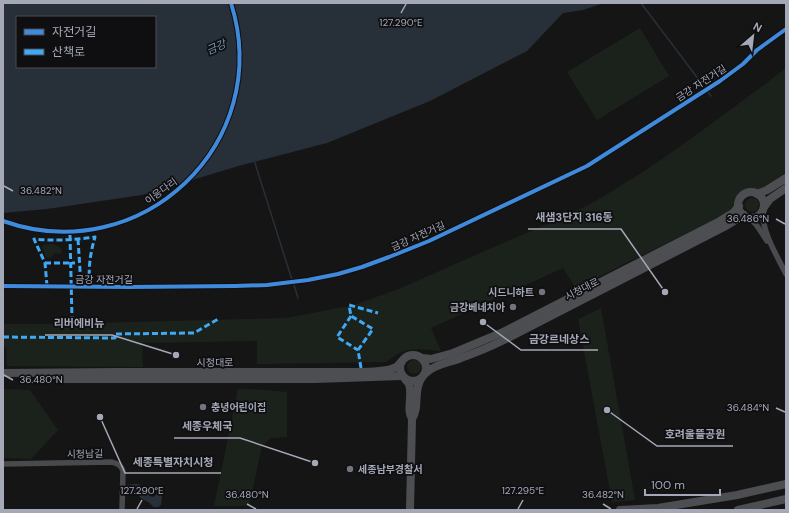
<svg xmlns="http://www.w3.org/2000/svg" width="789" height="513" font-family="'DM Sans','Noto Sans KR',sans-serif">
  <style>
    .green { fill: #1b221c }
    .water { fill: #272f38; fill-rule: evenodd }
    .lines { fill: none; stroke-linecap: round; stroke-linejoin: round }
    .stream { stroke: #272f38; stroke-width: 1.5 }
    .street { stroke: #494a4e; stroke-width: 5.5 }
    .secondary { stroke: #4c4e52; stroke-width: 8 }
    .quiet { stroke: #3fa9f5; stroke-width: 3; stroke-dasharray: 6 3; stroke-linecap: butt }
    .cycleway-casing { stroke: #0f0f11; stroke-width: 6 }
    .cycleway { stroke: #408adc; stroke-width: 4 }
    .ticks { fill: none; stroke: #a5a9b7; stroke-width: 1.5 }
    .poi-dot { fill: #73757e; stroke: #0f0f11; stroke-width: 1.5 }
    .labels { text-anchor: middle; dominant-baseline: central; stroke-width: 3.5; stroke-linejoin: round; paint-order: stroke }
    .street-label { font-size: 10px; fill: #a5a9b7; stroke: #0f0f11 }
    .poi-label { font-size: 10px; font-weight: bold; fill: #a5a9b7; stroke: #0f0f11; text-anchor: end }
    .water-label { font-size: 11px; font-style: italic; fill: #7996b5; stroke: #0f0f11 }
    .ticks-label { font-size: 10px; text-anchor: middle; fill: #a5a9b7; stroke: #0f0f11; stroke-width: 3.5; stroke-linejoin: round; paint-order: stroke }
    .leader { fill: none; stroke: #a5a9b7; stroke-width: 1.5 }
    .callout-dot { fill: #a5a9b7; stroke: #0f0f11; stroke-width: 1.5 }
    .callout-label { font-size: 11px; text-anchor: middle; font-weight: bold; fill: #a5a9b7; stroke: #0f0f11; stroke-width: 3.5; stroke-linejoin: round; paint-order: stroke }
  </style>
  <rect width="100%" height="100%" fill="#151515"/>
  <g class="green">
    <polygon points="640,28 669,76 597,120 567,72"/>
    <path d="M786 68V172L761 190 750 189 740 193 735 201 734 207 726 214 620 266 576 289 563 268 431 328 441 351C428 350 412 347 400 353 395 355 390 359 386 362L257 364V341L142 343 143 367 7 366 6 347H3V324H57L286 318 354 305 401 288 487 250 561 218 594 202 646 170 685 143 760 88Z"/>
    <circle cx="752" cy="205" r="7"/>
    <path d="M50 244C56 245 59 245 62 251 60 256 58 253 54 253 52 257 49 260 45 256V253L42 248 43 245Z"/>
    <polygon points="601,308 635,500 612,502 578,319"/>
    <circle cx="414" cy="367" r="7"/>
    <polygon points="3,389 30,390 58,430 31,459 3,458"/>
    <polygon points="238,389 267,390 287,392 287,437 271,438 262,446 249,506 214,506"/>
  </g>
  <g class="water">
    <path d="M3 3H604L583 10 563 13 527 51 430 101 327 143 242 165 142 195 47 209 3 213ZM17 17H155V67H17Z"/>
    <path d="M132 484H139L146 493 150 496 153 497 159 493 162 496 161 505 158 507H153C150 502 147 502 142 499 137 495 135 490 128 491L127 485Z"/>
  </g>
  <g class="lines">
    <g class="stream">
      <polyline points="641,3 702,84"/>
      <polyline points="708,92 711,96"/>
      <polyline points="254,160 292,280"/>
      <polyline points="294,285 298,298"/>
    </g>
    <g class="street">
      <path d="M763 211C761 230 777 256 786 274"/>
      <path d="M748 217C757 223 761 232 767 241"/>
      <path d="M3 464 112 462C118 464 121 465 123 471L122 510"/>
    </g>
    <g class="secondary">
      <circle cx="751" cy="205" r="13"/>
      <polyline points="757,194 767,190 786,178"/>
      <polyline points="764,207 770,199 786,188"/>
      <circle cx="413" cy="368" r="13"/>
      <polyline points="422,358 431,359 453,353 501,333 720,221 733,213 739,206"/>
      <path d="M3 373 118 372H346C359 372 382 373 394 368 397 367 399 365 401 362"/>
      <path d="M426 373C435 364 449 363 461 358 475 353 490 347 504 340L724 227 744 215"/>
      <polyline points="60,379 315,379 402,376"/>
      <path d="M405 379C406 381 408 382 409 384 413 395 406 410 412 419"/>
      <path d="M410 510 412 419C420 407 413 391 421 379"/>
      <polyline points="620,510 658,508 737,495 786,484"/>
      <polyline points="738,510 786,499"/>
    </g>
    <g class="quiet">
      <polyline points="70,235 72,319"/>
      <polyline points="78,239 81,286"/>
      <polyline points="45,263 75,263"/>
      <path d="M47 286 45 263 34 239C54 241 75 240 95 237 90 254 88 269 90 286"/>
      <polyline points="351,316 337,337 358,350"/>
      <polyline points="3,337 115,338 115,334 194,333 220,318"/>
      <polyline points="361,368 358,350 373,329 351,316 349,305 378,313"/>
    </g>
    <g class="cycleway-casing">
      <g id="cycleway">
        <path d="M3 221C141 270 275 143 231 3"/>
        <polyline points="3,286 129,287 235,286 267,285 308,280 338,274 362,267 389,257 429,241 587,166 720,81 743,64 757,50 786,29"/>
      </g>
    </g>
    <use href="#cycleway" class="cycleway"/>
  </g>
  <path class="ticks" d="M401 13 406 4M4 186 13 191M776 219 785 224M4 375 13 380M776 408 785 412M247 504 256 509M603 504 611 509M137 509 142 500M518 509 523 500"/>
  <g class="poi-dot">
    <circle cx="542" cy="292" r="4"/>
    <circle cx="513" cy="307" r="4"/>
    <circle cx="203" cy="407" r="4"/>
    <circle cx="350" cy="469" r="4"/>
  </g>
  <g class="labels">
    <g class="street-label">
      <text transform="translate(701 83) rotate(-33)">금강 자전거길</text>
      <text transform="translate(161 191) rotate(-36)">이응다리</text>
      <text transform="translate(418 236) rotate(-24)">금강 자전거길</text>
      <text x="104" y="279">금강 자전거길</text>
      <text transform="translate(582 289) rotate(-27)">시청대로</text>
      <text x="215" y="362">시청대로</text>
      <text transform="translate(85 454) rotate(-1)">시청남길</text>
    </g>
    <g class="poi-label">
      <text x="534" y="292">시드니하트</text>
      <text x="505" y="307">금강베네치아</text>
      <text x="211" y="407" text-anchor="start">충녕어린이집</text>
      <text x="358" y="469" text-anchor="start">세종남부경찰서</text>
    </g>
    <g class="water-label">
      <text transform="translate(216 47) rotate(-24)">금강</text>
    </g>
  </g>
  <g class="ticks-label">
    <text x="401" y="26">127.290°E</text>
    <text x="41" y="194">36.482°N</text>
    <text x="748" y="222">36.486°N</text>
    <text x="41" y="383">36.480°N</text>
    <text x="748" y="411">36.484°N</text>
    <text x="142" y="494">127.290°E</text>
    <text x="523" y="494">127.295°E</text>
    <text x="247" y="498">36.480°N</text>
    <text x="603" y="498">36.482°N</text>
  </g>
  <path class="leader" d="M665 292L621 229H528M176 355L112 335H45M483 322L521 350H598M315 463L240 438H174M607 410L657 446H733M100 417L125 473H221"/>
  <g class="callout-dot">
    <circle cx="665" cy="292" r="4"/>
    <circle cx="176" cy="355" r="4"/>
    <circle cx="483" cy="322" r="4"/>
    <circle cx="315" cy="463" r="4"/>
    <circle cx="607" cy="410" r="4"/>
    <circle cx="100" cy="417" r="4"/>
  </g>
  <g class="callout-label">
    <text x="574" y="221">새샘3단지 316동</text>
    <text x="79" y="327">리버에비뉴</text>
    <text x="559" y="343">금강르네상스</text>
    <text x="207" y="430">세종우체국</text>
    <text x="695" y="438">호려울뜰공원</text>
    <text x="173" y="466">세종특별자치시청</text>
  </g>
  <rect width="789" height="513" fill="none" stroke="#a5a9b7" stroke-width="8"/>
  <rect x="16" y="16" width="140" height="52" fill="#0f0f11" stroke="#4b4d53"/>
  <rect x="24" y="29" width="20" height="6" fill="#408adc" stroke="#4b4d53"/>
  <text x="52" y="36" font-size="12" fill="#a5a9b7">자전거길</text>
  <rect x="24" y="49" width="20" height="6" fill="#3fa9f5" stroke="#4b4d53"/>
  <text x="52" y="56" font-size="12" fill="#a5a9b7">산책로</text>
  <g transform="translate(753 36) rotate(28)" stroke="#0f0f11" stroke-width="3" paint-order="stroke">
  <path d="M0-3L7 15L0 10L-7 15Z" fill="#a5a9b7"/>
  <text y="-6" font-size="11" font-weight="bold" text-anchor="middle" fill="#a5a9b7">N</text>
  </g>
  <path d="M645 489v6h75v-6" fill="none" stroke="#a5a9b7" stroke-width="2"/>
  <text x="651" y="489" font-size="12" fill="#a5a9b7" stroke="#0f0f11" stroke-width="3" paint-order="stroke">100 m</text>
</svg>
